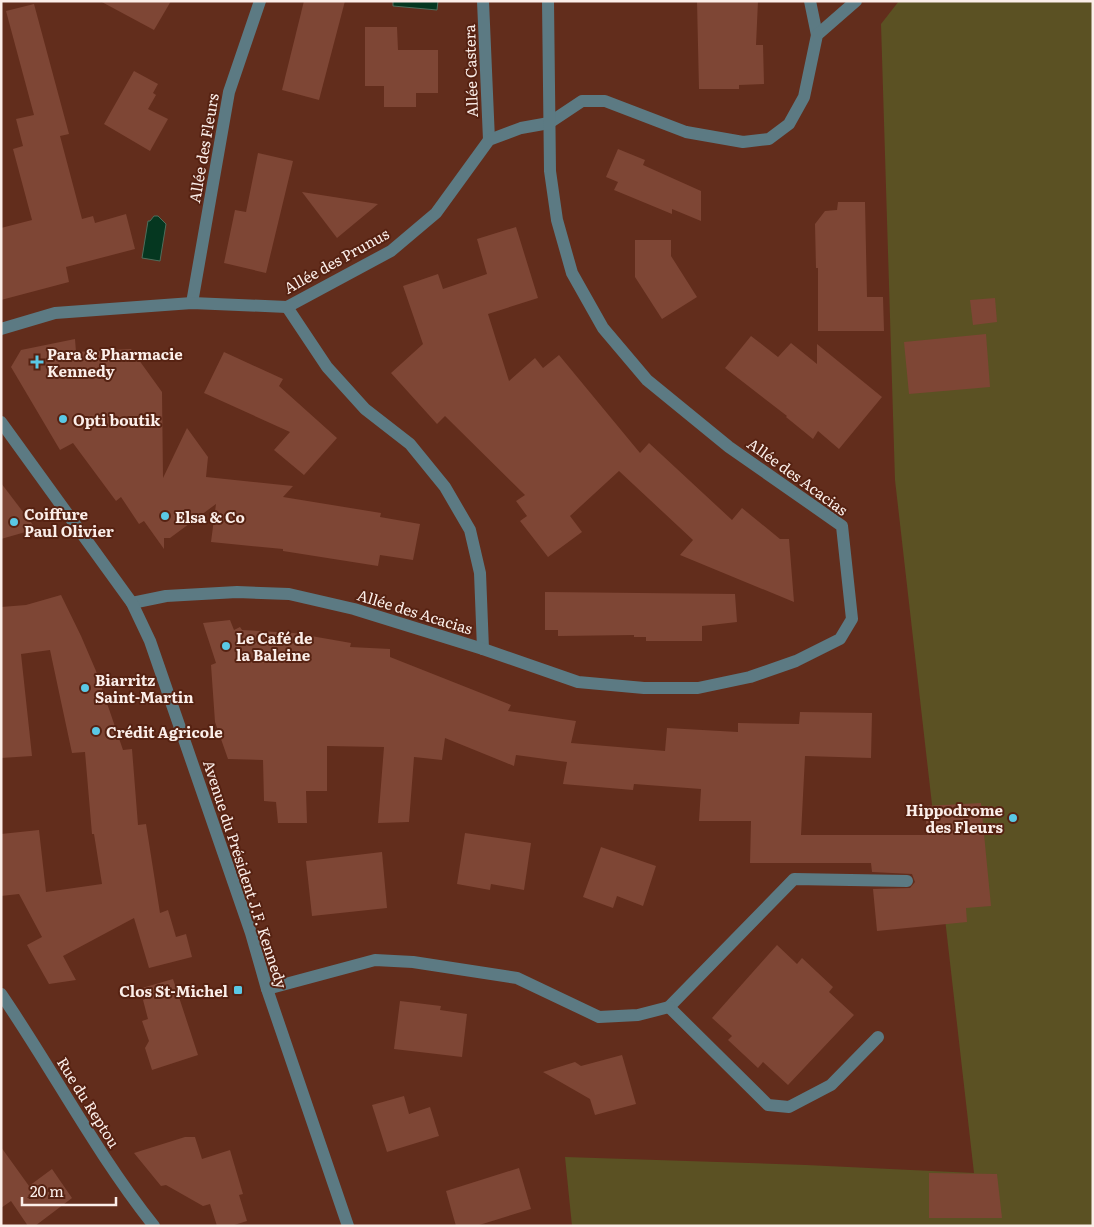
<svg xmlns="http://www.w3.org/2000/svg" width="1094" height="1227" font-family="Literata,serif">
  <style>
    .green { fill: #5b5123 }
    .water { fill: #053720; stroke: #4f6e5c }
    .building { fill: #7e4635 }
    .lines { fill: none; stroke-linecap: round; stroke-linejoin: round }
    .service { stroke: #5c7a83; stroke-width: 12 }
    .minor { stroke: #5c7a83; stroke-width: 12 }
    .tertiary { stroke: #5c7a83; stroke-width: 12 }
    .poi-dot { fill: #5ac8e5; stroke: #562212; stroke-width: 2 }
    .labels { text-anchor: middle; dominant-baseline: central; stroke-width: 4; stroke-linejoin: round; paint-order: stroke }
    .street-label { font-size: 15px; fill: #fbeee9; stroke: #562212 }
    .poi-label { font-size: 15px; font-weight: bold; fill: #fbeee9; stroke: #562212; text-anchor: start }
  </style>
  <rect width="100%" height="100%" fill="#622d1c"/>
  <polygon class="green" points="899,1 1093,1 1093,1226 572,1226 565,1157 806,1165 974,1173 895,480 881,24"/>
  <g class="water">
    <polygon points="393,1 438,1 437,10 393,6"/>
    <polygon points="154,216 158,216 166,224 160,261 142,258 148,221 150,221"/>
  </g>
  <g class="building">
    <polygon points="100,1 171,1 154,30"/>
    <polygon points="304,1 345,1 319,100 282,90"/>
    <polygon points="697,1 758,1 756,45 763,45 764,84 739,85 739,89 699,89"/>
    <polygon points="34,4 69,134 60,136 82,219 93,216 95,223 126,214 135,249 66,267 69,282 1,300 1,228 32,220 13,149 23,146 16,119 34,115 6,11"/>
    <polygon points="365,27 397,27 398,50 438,50 438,93 416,93 416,107 384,107 384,86 365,86"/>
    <polygon points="134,71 158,84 153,93 156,95 148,109 168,119 150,151 104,124"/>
    <polygon points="618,149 645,160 643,165 701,191 701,221 672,209 672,214 614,190 618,182 606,177"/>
    <polygon points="258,153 293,161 266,273 224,263 235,210 246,212"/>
    <polygon points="302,192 378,204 337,238"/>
    <polygon points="838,202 865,202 867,297 883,297 884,331 818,331 818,268 816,268 815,224 825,211 837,210"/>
    <polygon points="516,227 538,298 488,314 509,381 535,358 543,368 559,355 640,453 649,443 732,520 742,508 780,539 789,539 794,602 680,555 693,540 619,471 570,516 582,532 548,557 520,521 527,516 516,501 525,495 445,416 437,424 391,373 423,344 403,286 438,274 443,289 487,274 477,239"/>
    <polygon points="635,240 671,240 671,256 697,297 662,319 635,277"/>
    <polygon points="995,298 997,322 973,325 970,300"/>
    <polygon points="986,334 990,387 909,394 904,342"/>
    <polygon points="751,336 778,357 791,343 817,364 817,344 882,397 839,449 818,431 813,439 786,417 787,416 725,368"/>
    <polygon points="75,339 76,352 131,349 162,392 163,478 187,428 208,457 206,477 293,486 283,497 381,513 380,517 420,524 413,560 380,555 378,566 283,551 283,549 211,542 216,504 170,538 164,538 164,549 144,521 139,524 121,497 116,501 73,443 60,450 11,367 21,350"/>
    <polygon points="224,352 283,379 279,386 337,438 304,475 274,450 290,432 204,393"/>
    <polygon points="1,483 36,529 1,539"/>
    <polygon points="545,592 735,594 737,622 702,626 702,641 646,641 646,637 634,637 634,635 558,636 558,630 545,630"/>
    <polygon points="61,595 81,636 96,671 123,750 132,749 138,825 146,824 160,913 168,910 176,937 186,934 192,957 149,968 134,918 63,956 76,980 49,984 27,945 42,937 19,894 1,896 1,834 39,830 46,892 102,884 94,834 92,834 85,752 72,753 50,650 21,654 32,756 1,758 1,607 26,605"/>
    <polygon points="230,620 234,630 240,627 242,630 294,633 351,643 350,647 390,649 390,657 511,705 508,711 576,721 571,743 665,751 667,728 738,732 738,723 799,724 800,712 872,713 871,758 805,756 801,835 927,835 925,806 981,803 991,906 966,908 967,922 877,931 873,889 910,888 915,882 912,874 872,872 871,863 750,863 751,821 699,821 701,789 634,784 633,790 563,784 567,762 516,755 514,766 445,738 442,760 414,757 409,822 378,823 384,747 327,746 327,791 306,791 307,823 278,823 276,802 264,801 263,760 228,759 215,722 211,665 216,663 203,623"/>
    <polygon points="465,833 531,843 524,890 491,884 490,890 457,884"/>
    <polygon points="601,847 656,866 643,906 617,896 613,908 583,897"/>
    <polygon points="382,852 387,908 312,916 306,861"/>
    <polygon points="777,945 797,964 802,958 833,987 829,992 854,1015 788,1085 763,1062 758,1068 728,1040 732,1036 712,1018"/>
    <polygon points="173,979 198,1055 152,1070 145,1048 149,1041 142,1021 148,1019 143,1000 145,999 142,988"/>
    <polygon points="400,1001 441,1006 440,1010 467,1014 462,1057 394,1049"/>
    <polygon points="622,1055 636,1104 595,1115 590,1099 543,1072 575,1062 581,1066"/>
    <polygon points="404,1096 409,1114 430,1107 439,1136 387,1152 372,1105"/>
    <polygon points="185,1137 195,1137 202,1159 230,1150 243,1194 239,1195 247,1221 231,1226 217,1226 210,1204 203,1206 166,1185 161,1186 134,1153"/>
    <polygon points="1,1147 29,1186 52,1169 72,1198 35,1226 28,1226 11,1201 1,1208"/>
    <polygon points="519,1168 531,1209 476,1226 456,1226 446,1191"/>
    <polygon points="929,1173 997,1174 1002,1218 929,1218"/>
  </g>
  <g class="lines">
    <polyline class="service" points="878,1037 831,1085 789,1107 768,1105 669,1007 794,879 907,881"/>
    <g class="minor">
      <polyline points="483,1 489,140"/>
      <polyline points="810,1 817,35"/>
      <polyline points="192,303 229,92 260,1"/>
      <polyline points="287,307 327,367 365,409 410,444 445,487 470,530 480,573 483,649"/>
      <polyline points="1,329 55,313 192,303 287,307 391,251 436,213 489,140 521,128 549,123 582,101 605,101 686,132 743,142 769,139 789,124 804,97 817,35 856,1"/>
      <polyline points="132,603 166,596 237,592 289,594 354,609 483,649 578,682 644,688 698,688 750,677 796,661 840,639 852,619 842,526 729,447 647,380 603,328 572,273 557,220 550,171 548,1"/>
      <polyline points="267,989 375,960 413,962 517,978 599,1017 638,1015 669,1007"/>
      <path d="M1 994C53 1070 96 1153 154 1226"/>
    </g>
    <polyline class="tertiary" points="1,422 132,603 150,641 251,933 267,989 348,1226"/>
  </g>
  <g class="poi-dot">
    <path d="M34.5 354.5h5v5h5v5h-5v5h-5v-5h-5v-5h5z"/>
    <circle cx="63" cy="419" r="5"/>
    <circle cx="165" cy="516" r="5"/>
    <circle cx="14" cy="522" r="5"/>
    <circle cx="226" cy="646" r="5"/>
    <circle cx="85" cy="688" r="5"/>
    <circle cx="96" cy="731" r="5"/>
    <circle cx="1013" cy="818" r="5"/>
    <rect x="233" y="985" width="10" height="10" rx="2.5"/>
  </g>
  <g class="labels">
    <g class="street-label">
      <text transform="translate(470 71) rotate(-92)">Allée Castera</text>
      <text transform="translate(203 148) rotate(-80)">Allée des Fleurs</text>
      <text transform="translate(336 260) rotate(-29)">Allée des Prunus</text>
      <text transform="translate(798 476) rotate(36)">Allée des Acacias</text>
      <text transform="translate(415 611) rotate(17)">Allée des Acacias</text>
      <text transform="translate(246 874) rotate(72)">Avenue du Président J.F. Kennedy</text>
      <text transform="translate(89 1102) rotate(58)">Rue du Reptou</text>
    </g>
    <g class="poi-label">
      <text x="47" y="353">Para &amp; Pharmacie<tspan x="47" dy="17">Kennedy</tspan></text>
      <text x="73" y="419">Opti boutik</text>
      <text x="24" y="513">Coiffure<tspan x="24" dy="17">Paul Olivier</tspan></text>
      <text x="175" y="516">Elsa &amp; Co</text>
      <text x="236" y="637">Le Café de<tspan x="236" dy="17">la Baleine</tspan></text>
      <text x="95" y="679">Biarritz<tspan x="95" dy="17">Saint-Martin</tspan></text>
      <text x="106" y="731">Crédit Agricole</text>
      <text x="1003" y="809" text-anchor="end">Hippodrome<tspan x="1003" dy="17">des Fleurs</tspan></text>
      <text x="228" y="990" text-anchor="end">Clos St-Michel</text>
    </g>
  </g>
  <rect width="1094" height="1227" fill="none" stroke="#fbeee9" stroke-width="5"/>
  <path d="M22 1197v8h94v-8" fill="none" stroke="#fbeee9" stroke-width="2.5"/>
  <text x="30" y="1197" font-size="15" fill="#fbeee9" stroke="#562212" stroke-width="4" paint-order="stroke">20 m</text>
</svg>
